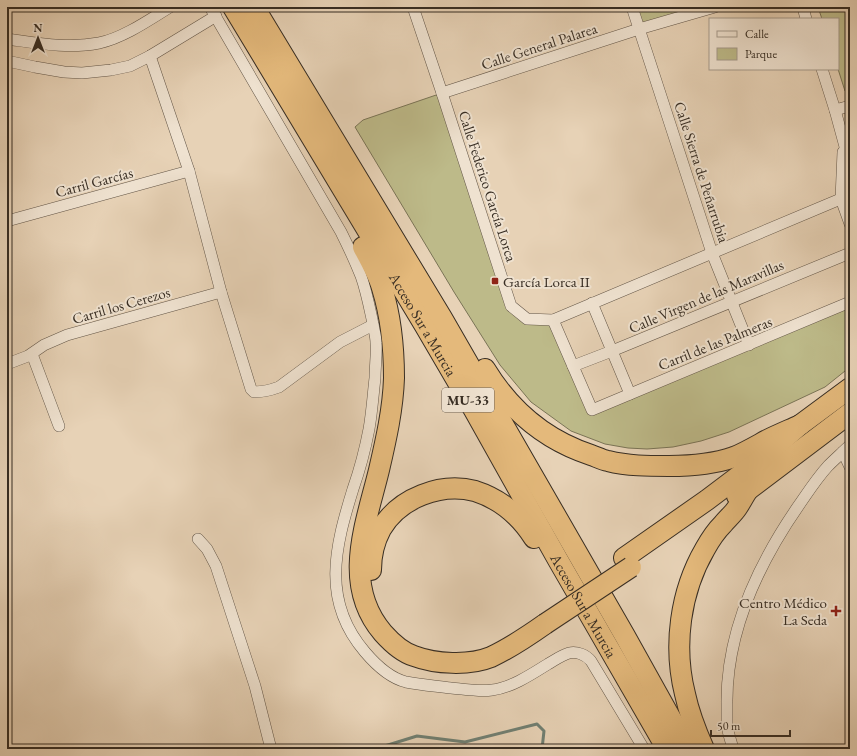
<svg xmlns="http://www.w3.org/2000/svg" width="857" height="756" font-family="'EB Garamond',serif">
  <style>
    .green { fill: #bdba89; stroke: #7a7456 }
    .lines { fill: none; stroke-linecap: round; stroke-linejoin: round }
    .stream { stroke: #718073; stroke-width: 3 }
    .minor-casing { stroke: #635648; stroke-width: 12 }
    .motorway-casing { stroke: #372d23; stroke-width: 22 }
    .minor { stroke: #efe2d0; stroke-width: 11 }
    .motorway { stroke: #e4b97b; stroke-width: 20 }
    .motorway-bridge-casing { stroke: #372d23; stroke-width: 22; stroke-linecap: butt }
    .motorway-bridge { stroke: #e4b97b; stroke-width: 20 }
    .poi-dot { fill: #8f2418; stroke: #efe2d0; stroke-width: 1.5 }
    .labels { text-anchor: middle; dominant-baseline: central; stroke-width: 4; stroke-linejoin: round; paint-order: stroke }
    .shield { fill: #efe2d0; stroke: #6e6357; stroke-width: 1 }
    .shield-label { font-size: 14px; font-weight: bold; fill: #372d23 }
    .street-label { font-size: 15px; fill: #372d23; stroke: #efe2d0 }
    .poi-label { font-size: 15px; fill: #372d23; stroke: #efe2d0; text-anchor: start }
  </style>
  <rect width="100%" height="100%" fill="#e7d2b6"/>
  <filter id="stains"><feTurbulence type="fractalNoise" baseFrequency=".005" numOctaves="4"/><feColorMatrix values="0 0 0 0 .2 0 0 0 0 .09 0 0 0 0 .02 0 0 0 .5 -.17"/></filter>
  <radialGradient id="worn" r=".72"><stop offset=".6" stop-color="#630" stop-opacity="0"/><stop offset="1" stop-color="#630" stop-opacity=".3"/></radialGradient>
  <g class="green">
    <polygon points="632,7 715,7 639,29"/>
    <polygon points="818,7 850,7 850,90 845,91 838,69 838,19 822,19"/>
    <polygon points="442,93 511,306 527,319 553,320 592,410 850,302 850,367 825,387 729,432 701,441 673,447 647,449 628,448 605,444 571,431 531,402 500,365 454,292 355,127 363,120"/>
  </g>
  <g class="lines">
    <polyline class="stream" points="375,749 417,736 465,742 537,724 544,731 542,749"/>
    <g class="minor-casing">
      <g id="minor">
        <path d="M210 7 341 232C348 246 355 261 361 276 366 290 369 305 372 319 373 327 376 335 376 343 377 354 375 366 375 378 373 395 372 412 369 429 365 450 360 469 353 489 335 547 321 601 365 652 376 665 390 678 406 682 421 685 436 686 451 688 464 689 479 692 492 690 511 688 532 674 548 664 555 660 562 655 569 653 577 651 586 655 591 661L644 749"/>
        <polyline points="413,7 442,93 511,306 527,319 553,320 850,195"/>
        <polyline points="632,7 712,253 749,345"/>
        <polyline points="803,7 806,19"/>
        <path d="M7 39C37 43 68 49 99 43 123 38 149 20 170 7"/>
        <path d="M150 56 189 171 221 292 251 389 254 392C263 392 271 390 279 387L340 342 373 325"/>
        <polyline points="7,61 35,67 64,72 82,73 111,70 130,66 150,56 216,16"/>
        <polyline points="822,69 835,110 850,165"/>
        <polyline points="442,93 639,29 715,7"/>
        <polyline points="835,110 850,106"/>
        <polyline points="843,152 841,199 850,224"/>
        <polyline points="7,221 189,171"/>
        <polyline points="592,303 630,394"/>
        <polyline points="553,320 592,410 850,302"/>
        <polyline points="32,354 59,426"/>
        <polyline points="7,364 28,356 44,345 67,335 221,292"/>
        <polyline points="573,366 612,351 850,253"/>
        <polyline points="843,452 850,467"/>
        <polyline points="198,539 207,549 216,566 255,686 271,749"/>
        <path d="M733 749C731 741 728 733 727 725 727 718 727 711 727 704 726 631 758 564 799 505 808 492 817 478 828 466 835 459 843 452 850 445"/>
      </g>
    </g>
    <g class="motorway-casing">
      <g id="motorway">
        <path id="s1" d="M233 7 425 326 474 410 558 560 667 749"/>
        <polyline points="254,7 442,318 625,636 688,749"/>
        <path d="M363 247C370 260 378 274 382 288 391 317 394 348 394 378 393 409 386 440 379 470 366 524 341 584 383 633 391 642 401 652 414 656 435 664 469 666 491 657 510 648 528 636 545 624"/>
        <path d="M485 369C510 410 545 440 591 455 597 457 602 460 608 461 628 466 648 466 669 466 690 466 714 464 734 457 746 452 756 446 767 440 777 435 789 430 800 425"/>
        <polyline points="737,496 748,490 850,413"/>
        <polyline points="624,558 707,500 756,463 800,425 850,388"/>
        <path d="M371 570C371 555 374 542 381 529 399 498 441 482 475 491 500 499 520 516 534 538"/>
        <path d="M704 749C696 731 689 713 685 694 673 646 680 592 705 549 710 540 716 531 723 524 727 519 733 514 737 508 741 502 744 496 748 490"/>
      </g>
    </g>
    <use href="#minor" class="minor"/>
    <use href="#motorway" class="motorway"/>
    <g class="motorway-bridge-casing">
      <polyline id="motorway-bridge" points="545,624 631,567"/>
    </g>
    <use href="#motorway-bridge" class="motorway-bridge"/>
  </g>
  <g class="poi-dot">
    <rect x="491" y="277" width="8" height="8" rx="2"/>
    <path d="M834 605h4v4h4v4h-4v4h-4v-4h-4v-4h4z"/>
  </g>
  <g class="labels">
    <rect class="shield" x="442" y="388" width="52" height="24" rx="3"/>
    <g class="shield-label">
      <text x="468" y="400">MU-33</text>
    </g>
    <g class="street-label">
      <text transform="translate(539 46) rotate(-18)">Calle General Palarea</text>
      <text transform="translate(702 172) rotate(72)">Calle Sierra de Peñarrubia</text>
      <text transform="translate(94 182) rotate(-15)">Carril Garcías</text>
      <text transform="translate(488 186) rotate(72)">Calle Federico García Lorca</text>
      <text transform="translate(706 296) rotate(-23)">Calle Virgen de las Maravillas</text>
      <text transform="translate(121 305) rotate(-16)">Carril los Cerezos</text>
      <text stroke="none"><textPath href="#s1" startOffset="370">Acceso Sur a Murcia</textPath></text>
      <text transform="translate(715 343) rotate(-22)">Carril de las Palmeras</text>
      <text stroke="none"><textPath href="#s1" startOffset="694">Acceso Sur a Murcia</textPath></text>
    </g>
    <g class="poi-label">
      <text x="503" y="281">García Lorca II</text>
      <text x="827" y="602" text-anchor="end">Centro Médico<tspan x="827" dy="17">La Seda</tspan></text>
    </g>
  </g>
  <rect width="857" height="756" fill="none" stroke="#e7d2b6" stroke-width="24"/>
  <rect x="8" y="8" width="841" height="740" fill="none" stroke="#372d23" stroke-width="2"/>
  <rect x="12" y="12" width="833" height="732" fill="none" stroke="#372d23"/>
  <rect x="709" y="18" width="130" height="52" fill="#efe2d0" stroke="#a59a8b"/>
  <rect x="717" y="31" width="20" height="6" fill="#efe2d0" stroke="#a59a8b"/>
  <text x="745" y="38" font-size="12" fill="#372d23">Calle</text>
  <rect x="717" y="48" width="20" height="12" fill="#bdba89" stroke="#a59a8b"/>
  <text x="745" y="58" font-size="12" fill="#372d23">Parque</text>
  <g transform="translate(38 38)" stroke="#efe2d0" stroke-width="3" paint-order="stroke">
  <path d="M0-3L7 15L0 10L-7 15Z" fill="#372d23"/>
  <text y="-6" font-size="11" font-weight="bold" text-anchor="middle" fill="#372d23">N</text>
  </g>
  <path d="M711 730v6h79v-6" fill="none" stroke="#372d23" stroke-width="2"/>
  <text x="717" y="730" font-size="12" fill="#372d23" stroke="#efe2d0" stroke-width="3" paint-order="stroke">50 m</text>
  <rect width="100%" height="100%" filter="url(#stains)"/>
  <rect width="100%" height="100%" fill="url(#worn)"/>
</svg>
